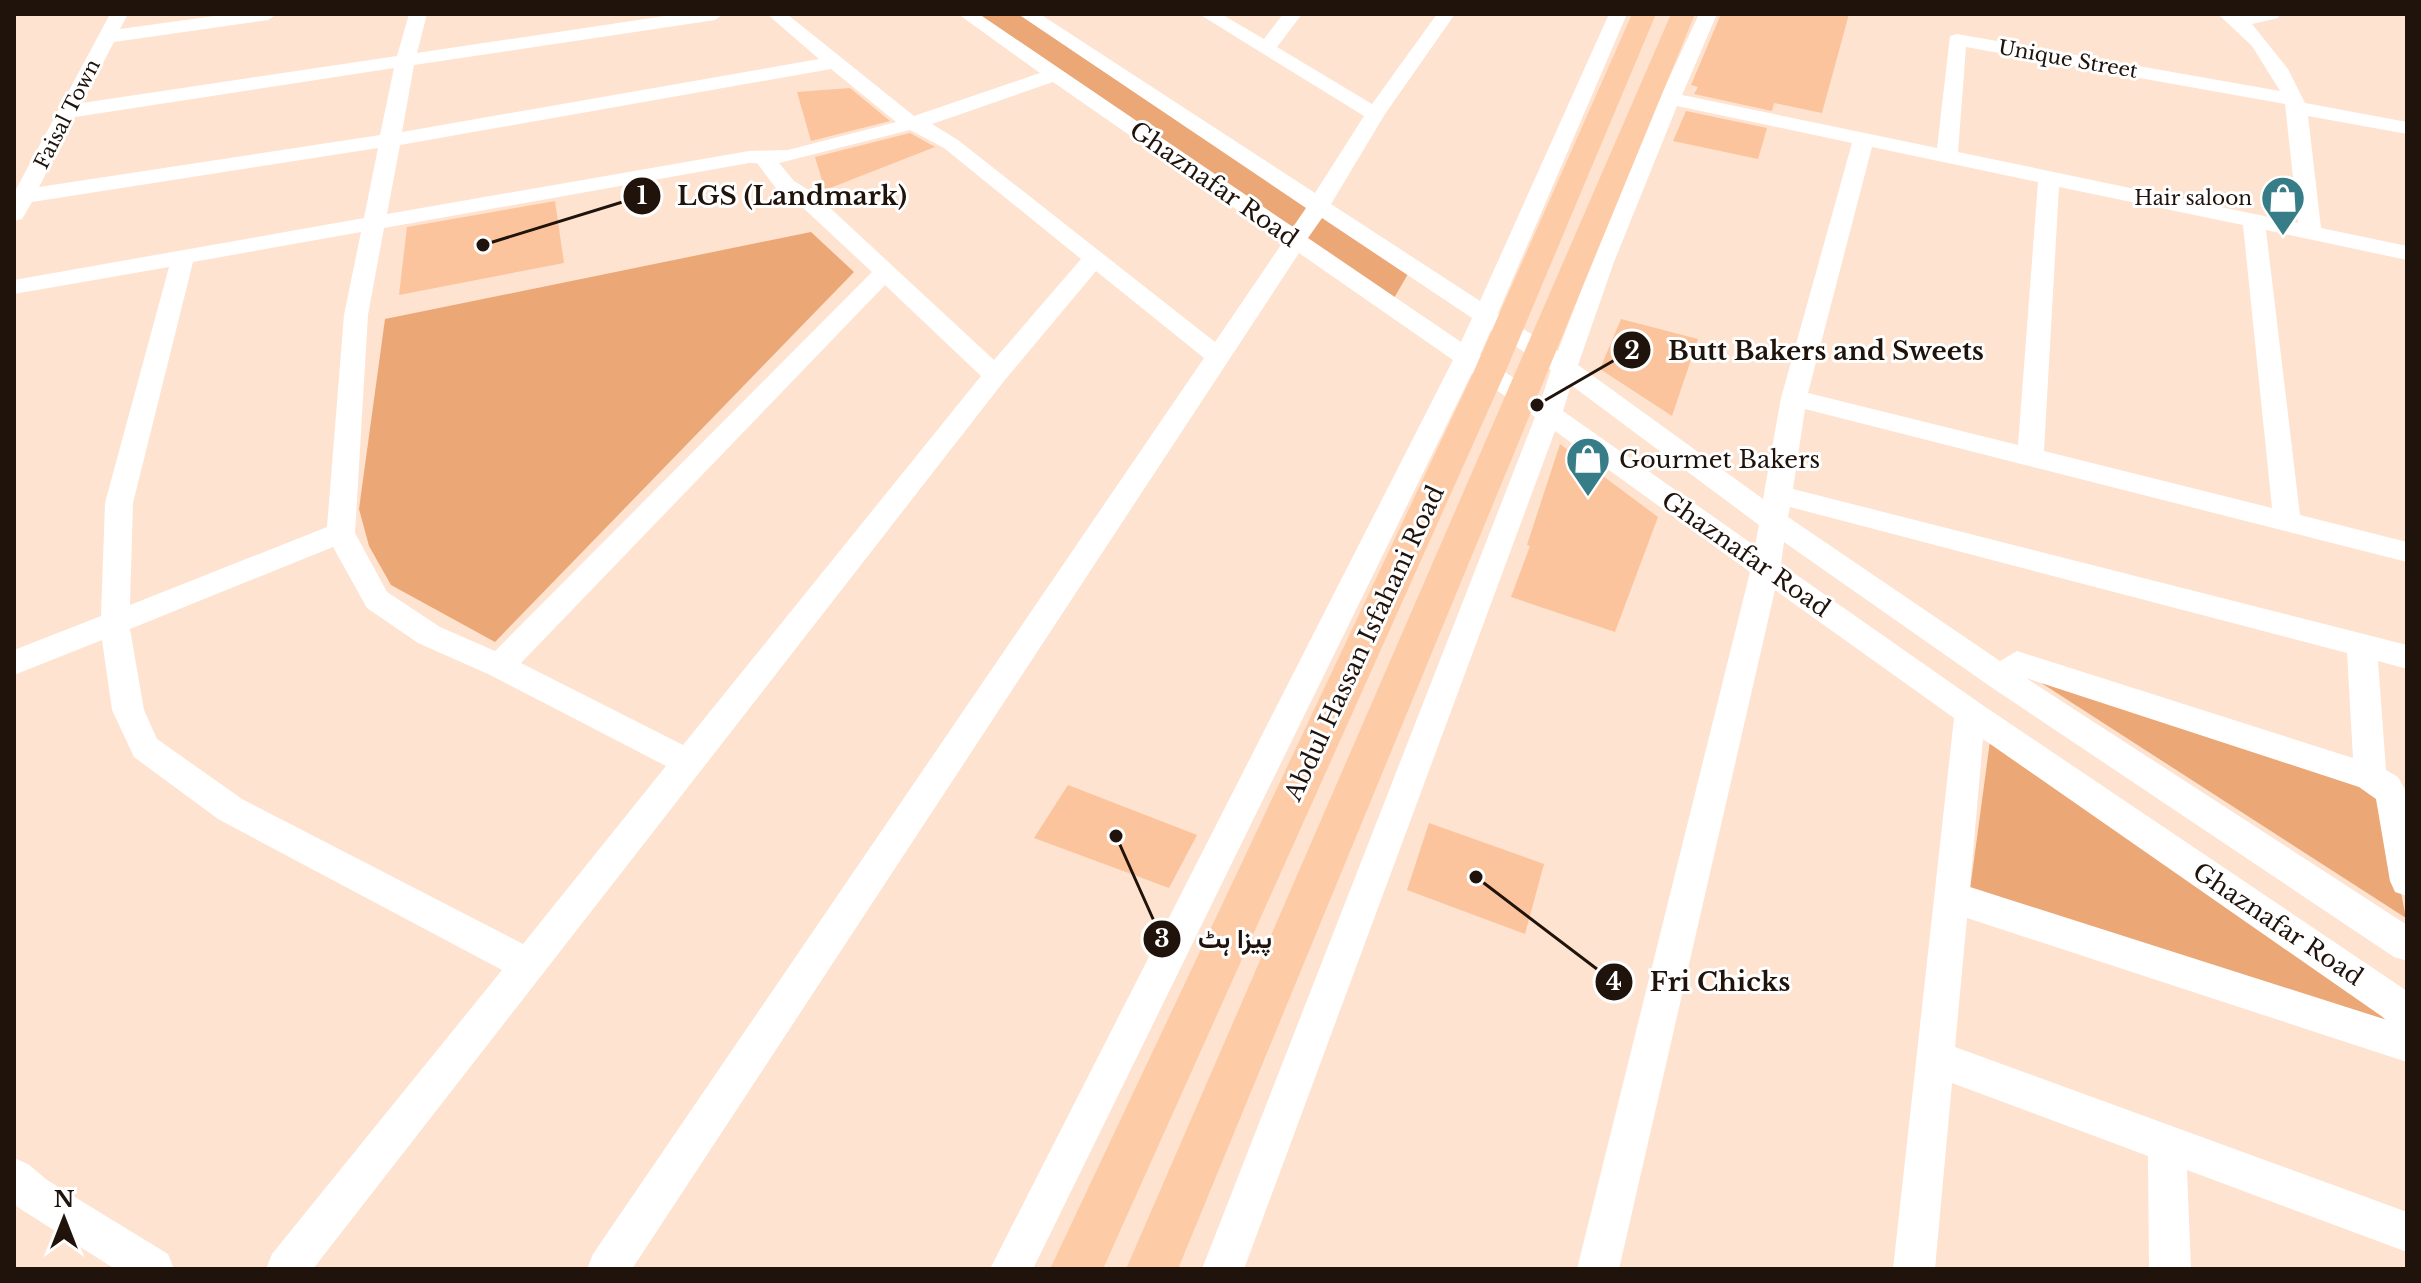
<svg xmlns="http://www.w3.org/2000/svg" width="2421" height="1283" font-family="'Libre Baskerville',Vazirmatn,serif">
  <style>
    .green { fill: #eba775 }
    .building { fill: #fcc49c }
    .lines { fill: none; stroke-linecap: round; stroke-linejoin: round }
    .minor { fill: #fff; fill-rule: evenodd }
    .major { fill: #fdcca7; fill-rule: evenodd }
    .labels { text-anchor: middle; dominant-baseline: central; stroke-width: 6; stroke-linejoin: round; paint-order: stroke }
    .far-street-label { font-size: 20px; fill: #1f130b; stroke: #fff }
    .far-poi-label { font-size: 20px; fill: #1f130b; stroke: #fff; text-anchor: end }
    .street-label { font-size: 24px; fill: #1f130b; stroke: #fff }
    .poi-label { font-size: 24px; fill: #1f130b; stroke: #fff; text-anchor: start }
    .leader { fill: none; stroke: #1f130b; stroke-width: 3 }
    .callout-dot { fill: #1f130b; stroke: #fff; stroke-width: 3 }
    .mark-label { font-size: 24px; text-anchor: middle; font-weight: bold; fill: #fff }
    .callout-label { font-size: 26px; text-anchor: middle; font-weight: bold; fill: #1f130b; stroke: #fff; stroke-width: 6; stroke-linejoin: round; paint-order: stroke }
  </style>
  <rect width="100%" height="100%" fill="#fee3d0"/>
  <g class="green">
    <polygon points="967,14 1024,14 1412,267 1390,305"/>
    <polygon points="811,232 854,272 495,642 391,585 369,546 359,509 385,319"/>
    <polygon points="2018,668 2381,792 2406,918"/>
    <polygon points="1990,741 2365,995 2394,1031 1969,897"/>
  </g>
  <g class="building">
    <polygon points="1721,14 1849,14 1822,113 1774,103 1772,111 1694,94 1698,87 1691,85"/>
    <polygon points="850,88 890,121 811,141 797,92"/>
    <polygon points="1686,111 1767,128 1758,159 1673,141"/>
    <polygon points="910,133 935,147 825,190 815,157"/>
    <polygon points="555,201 564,263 399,295 407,227"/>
    <polygon points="1621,319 1698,339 1672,416 1600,369"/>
    <polygon points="1560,444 1658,517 1615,632 1511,597 1530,546 1527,545"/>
    <polygon points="1068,785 1197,835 1169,888 1034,838"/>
    <polygon points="1429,823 1544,864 1525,934 1407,890"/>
  </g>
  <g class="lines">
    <g class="minor">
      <path d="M110 14H128L120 29 229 14H277L268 20 114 42 82 103 397 56 409 14H427L417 53 678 14H724L715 20 414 65 402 132 819 59 767 14H787L914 116 1040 73 958 14H979L1293 227 1306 208 1018 14H1040L1315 193 1364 116 1199 14H1221L1264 39 1283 14H1302L1277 47 1372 104 1437 14H1455L1385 114 1331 204 1480 301 1609 14H1627L1498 313 1558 351 1611 212 1658 102 1642 98 1639 94 1649 88 1663 91 1699 14H1717L1682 95 1937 148 1950 36 1957 34 2280 91 2252 46 2218 14H2280L2278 18 2252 24 2288 69 2305 103 2407 122V134L2308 116 2321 228 2407 246V260L2266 230 2300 515 2407 542V562L1805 409 1793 489 2407 645V669L2378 661 2386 770 2398 777 2407 793V896L2395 892 2390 881 2376 799 2359 787 2026 678 2407 925V961L2394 957 1991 687 1784 542 1781 564 1981 704 2407 991V1062L1967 918 1955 1047 2407 1212V1252L2187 1170 2191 1269H2149L2148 1156 1952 1083 1935 1269H1893L1954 718 1775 590 1619 1269H1577L1750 572 1555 431 1244 1269H1202L1535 417 1472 373 1033 1269H990L1453 360 1299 253 632 1269H587L593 1254 1204 358 1096 271 1004 381 313 1269H266L272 1254 502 970 218 819 134 757 112 710 102 640 14 675V650L101 616 105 503 169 267 14 294V280L364 218 378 148 32 202 22 219 14 221V193ZM1966 47 2285 104 2298 223 1958 152ZM394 68 380 135 39 187 75 117ZM831 69 896 122 788 150 749 151 387 214 400 145ZM1053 82 1283 242 1215 342 958 140 932 124ZM1677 106 1852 143 1781 398 1763 499 1578 365 1614 262ZM910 130 944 148 1081 259 994 360 815 194 794 181 779 163ZM1872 147 2038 182 2018 445 1808 393ZM749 163H757L778 191 799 204 872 272 495 651 440 627 387 592 355 533 368 315 384 228ZM2059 187 2243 225 2272 508 2044 451ZM1322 218 1472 318 1461 342 1308 238ZM361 232 344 315 327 527 130 605 133 503 193 262ZM885 285 981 376 683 745 521 663ZM1491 330 1551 370 1542 397 1480 355ZM1571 385 1759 525 1755 546 1563 411ZM1790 507 2347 653 2353 758 2017 651 2000 661 1788 517ZM333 547 367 608 418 643 488 674 666 766 523 944 242 799 157 739 144 710 130 629ZM1983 739 2387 1020 1970 887Z"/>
      <polygon points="14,1158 28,1164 47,1180 168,1254 174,1269 115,1269 19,1208 14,1204"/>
    </g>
    <g class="major">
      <polygon points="1632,14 1656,14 1505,373 1103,1269 1050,1269 1473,373"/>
      <polygon points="1671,14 1695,14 1178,1269 1126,1269"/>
    </g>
  </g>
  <defs>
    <g id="shop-pin" transform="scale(2.3)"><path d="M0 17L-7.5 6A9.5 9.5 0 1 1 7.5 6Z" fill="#377d88" stroke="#fff"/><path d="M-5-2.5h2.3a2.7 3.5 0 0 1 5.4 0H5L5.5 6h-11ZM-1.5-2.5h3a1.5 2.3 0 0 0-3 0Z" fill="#fff"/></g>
  </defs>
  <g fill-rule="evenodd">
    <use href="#shop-pin" x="2283" y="198"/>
    <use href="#shop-pin" x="1588" y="459"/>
  </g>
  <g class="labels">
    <g class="far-street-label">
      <text transform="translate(2068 59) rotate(10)">Unique Street</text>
      <text transform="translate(67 114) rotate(-63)">Faisal Town</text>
    </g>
    <g class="far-poi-label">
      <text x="2252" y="198">Hair saloon</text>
    </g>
    <g class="street-label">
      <text transform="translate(1214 184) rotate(35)">Ghaznafar Road</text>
      <text transform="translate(1746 554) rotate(35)">Ghaznafar Road</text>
      <text transform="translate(1364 643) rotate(-65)">Abdul Hassan Isfahani Road</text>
      <text transform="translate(2278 924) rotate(34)">Ghaznafar Road</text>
    </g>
    <g class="poi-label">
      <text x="1619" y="459">Gourmet Bakers</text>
    </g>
  </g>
  <path class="leader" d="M483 245L642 196M1537 405L1632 350M1116 836L1162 939M1476 877L1614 982"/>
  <g class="callout-dot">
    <circle cx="483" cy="245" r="8"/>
    <circle cx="1537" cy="405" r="8"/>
    <circle cx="1116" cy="836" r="8"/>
    <circle cx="1476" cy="877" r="8"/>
    <circle cx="642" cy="196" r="20"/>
    <circle cx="1632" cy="350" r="20"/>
    <circle cx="1162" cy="939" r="20"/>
    <circle cx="1614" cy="982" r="20"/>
  </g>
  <g class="mark-label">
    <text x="642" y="204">1</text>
    <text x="1632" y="359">2</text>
    <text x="1162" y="947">3</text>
    <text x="1614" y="990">4</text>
  </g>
  <g class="callout-label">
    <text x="792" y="205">LGS (Landmark)</text>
    <text x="1826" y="360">Butt Bakers and Sweets</text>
    <text x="1235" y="948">پیزا ہٹ</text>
    <text x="1720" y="991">Fri Chicks</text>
  </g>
  <rect width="2421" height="1283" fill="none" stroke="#1f130b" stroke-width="32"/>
  <g transform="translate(64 1219)" stroke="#ffffff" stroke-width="6" paint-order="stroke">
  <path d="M0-6L14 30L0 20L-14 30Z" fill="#1f130b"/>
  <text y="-12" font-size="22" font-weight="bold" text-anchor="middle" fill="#1f130b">N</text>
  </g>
</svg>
